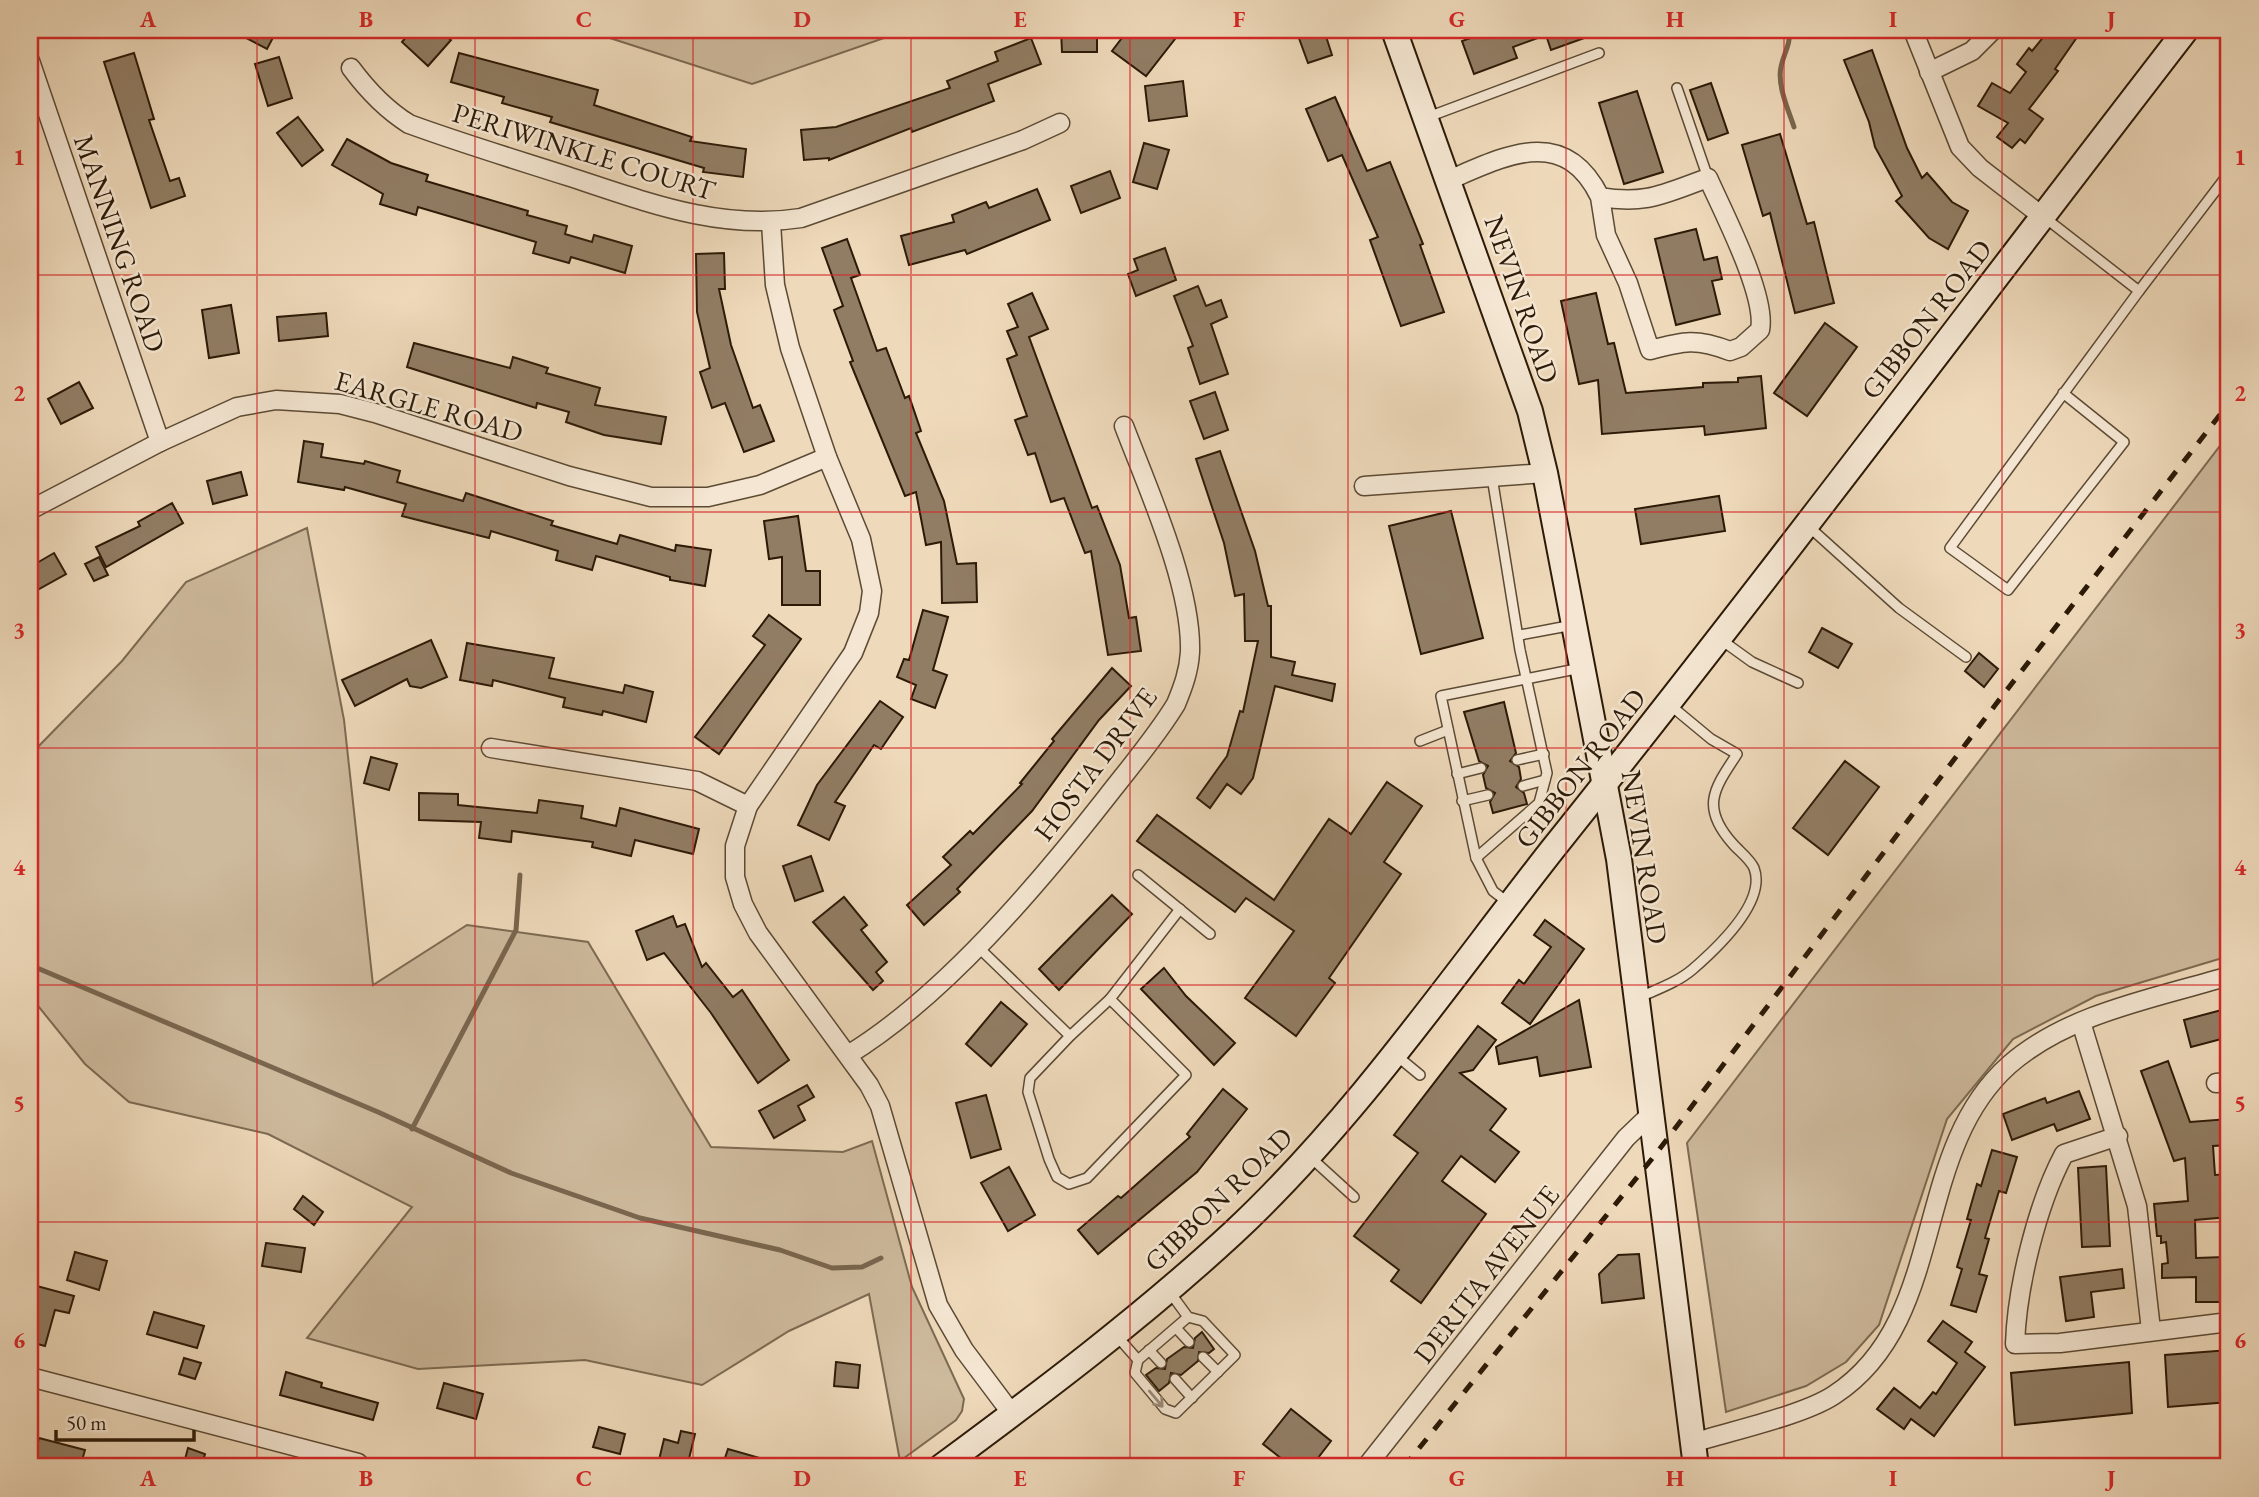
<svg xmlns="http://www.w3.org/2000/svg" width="2259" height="1497" font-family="'EB Garamond',serif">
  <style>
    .green { fill: #cdb99c; stroke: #7c6a52; stroke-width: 2 }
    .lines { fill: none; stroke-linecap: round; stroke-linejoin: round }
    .stream { stroke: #79664e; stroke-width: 5 }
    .building { fill: #917d64; stroke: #2c1a07; stroke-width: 2 }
    .lane-casing { stroke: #5c4a34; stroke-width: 12 }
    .street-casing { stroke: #5c4a34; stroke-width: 21 }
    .secondary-casing { stroke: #2c1a07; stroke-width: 28 }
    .lane { stroke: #f4e6d2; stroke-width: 9 }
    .street { stroke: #f4e6d2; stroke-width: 18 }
    .secondary { stroke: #f4e6d2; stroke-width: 24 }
    .rail { stroke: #2c1a07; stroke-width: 5; stroke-dasharray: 12 12; stroke-linecap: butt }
    .oneway { stroke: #9a8a77 }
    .grid { fill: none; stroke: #d62828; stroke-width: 2; stroke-opacity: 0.55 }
    .labels { text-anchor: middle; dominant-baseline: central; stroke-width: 5; stroke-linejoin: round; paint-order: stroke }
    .street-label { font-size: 28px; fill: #2c1a07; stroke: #f4e6d2 }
    .neatline { fill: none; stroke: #d62828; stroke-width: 2.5 }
    .grid-label { font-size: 23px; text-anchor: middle; font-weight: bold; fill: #d62828 }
  </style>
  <rect width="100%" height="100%" fill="#eed9ba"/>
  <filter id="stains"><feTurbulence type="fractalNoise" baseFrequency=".00286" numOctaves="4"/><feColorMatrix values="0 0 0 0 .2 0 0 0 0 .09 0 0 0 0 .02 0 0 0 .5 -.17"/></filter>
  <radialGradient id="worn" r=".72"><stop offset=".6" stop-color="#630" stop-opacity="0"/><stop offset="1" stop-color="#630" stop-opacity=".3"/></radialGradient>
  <g class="green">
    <polygon points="585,30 907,30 752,84"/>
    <polygon points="2229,434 2229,956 2096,996 2013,1039 1947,1119 1879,1325 1846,1362 1806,1386 1726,1412 1687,1143"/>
    <polygon points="307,528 344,720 373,985 467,925 588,942 711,1147 843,1152 872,1141 912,1287 964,1399 962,1411 956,1420 900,1461 869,1294 789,1331 702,1385 585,1360 418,1369 307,1338 412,1207 268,1134 129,1102 85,1064 30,996 30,755 122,661 186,582"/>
  </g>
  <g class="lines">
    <g class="stream">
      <path d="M1789 30C1791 45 1784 52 1781 67 1777 85 1788 109 1794 127"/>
      <polyline points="30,965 378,1112 511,1173 640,1218 780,1250 832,1268 862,1267 881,1258"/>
      <polyline points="412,1129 516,930 520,875"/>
    </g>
  </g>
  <g class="building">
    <polygon points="231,30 277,30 267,49"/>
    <polygon points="412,30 439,30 451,40 428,66 402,42"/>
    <polygon points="1061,30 1097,30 1097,52 1062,52"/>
    <polygon points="1128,30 1163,30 1175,39 1146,76 1112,51"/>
    <polygon points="1296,30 1324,30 1332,55 1308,63"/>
    <polygon points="1493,30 1601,30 1601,32 1551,50 1546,35 1513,47 1517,58 1474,74 1462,41"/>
    <polygon points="2049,30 2082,30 2055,69 2058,71 2029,109 2043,119 2025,143 2020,139 2012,148 1997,137 2008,123 1978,106 1992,83 2010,93 2026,72 2017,64 2029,48 2032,51"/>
    <polygon points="1031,38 1041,64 988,84 994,101 912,132 911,128 829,160 829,158 804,160 801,130 836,127 950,88 947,81 998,61 995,52"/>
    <polygon points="1872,50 1907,148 1922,178 1927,173 1952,202 1968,211 1948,249 1929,238 1896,201 1902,196 1875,147 1869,122 1844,60"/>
    <polygon points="134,53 154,119 149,120 170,181 179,178 185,196 151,208 104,62"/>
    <polygon points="459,53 598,90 594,105 692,137 690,141 746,149 743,177 703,172 704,168 550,122 552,117 502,103 504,97 451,82"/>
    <polygon points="279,57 292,98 268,106 255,64"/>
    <polygon points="1183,81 1187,116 1149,121 1145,86"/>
    <polygon points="1711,83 1728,133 1708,140 1690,90"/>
    <polygon points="1637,91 1663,172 1624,184 1599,103"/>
    <polygon points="1335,97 1367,171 1390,162 1423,244 1420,245 1444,312 1401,326 1370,240 1378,237 1342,155 1328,161 1306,109"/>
    <polygon points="298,117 323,150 302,166 277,133"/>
    <polygon points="1780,134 1807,224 1814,222 1834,303 1795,313 1770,213 1763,216 1742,145"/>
    <polygon points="347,139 391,163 428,175 426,181 528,211 527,215 567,226 565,234 592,242 594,235 632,246 625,273 571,257 569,263 533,253 536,242 418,207 416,215 380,204 383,194 332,165"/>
    <polygon points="1144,143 1169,150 1157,189 1133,182"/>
    <polygon points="1110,171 1120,198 1081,213 1071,186"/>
    <polygon points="1037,189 1050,220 967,254 965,250 909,265 901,236 954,222 952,215 986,202 989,208"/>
    <polygon points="1696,229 1704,260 1717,257 1722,279 1712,281 1720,314 1676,325 1655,239"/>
    <polygon points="847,239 860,275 851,278 877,351 886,348 905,398 909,396 921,431 916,433 944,501 957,564 976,563 977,602 942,603 941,542 926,545 916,492 905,496 850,362 853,361 834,310 843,306 822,248"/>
    <polygon points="1165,248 1176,280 1136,296 1128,274 1138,270 1134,259"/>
    <polygon points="724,253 725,289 719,289 731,345 753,408 760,405 774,441 744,452 725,403 712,408 700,372 710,368 697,312 696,254"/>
    <polygon points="1198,286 1206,306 1221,300 1227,317 1211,324 1228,374 1200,384 1188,348 1193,346 1174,296"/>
    <polygon points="1032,293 1048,329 1029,337 1092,508 1097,506 1120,565 1129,618 1136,617 1141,651 1108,655 1091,551 1085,553 1064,498 1051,502 1035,453 1028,455 1015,420 1027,416 1007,359 1017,355 1007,331 1018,327 1008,304"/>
    <polygon points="1596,293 1608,344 1614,343 1626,393 1703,387 1703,383 1738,382 1738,378 1761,376 1766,428 1705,435 1704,426 1602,434 1598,380 1579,384 1561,301"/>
    <polygon points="231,305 239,353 209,358 202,310"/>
    <polygon points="326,313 328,336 279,341 277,317"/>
    <polygon points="1825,323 1857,347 1807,416 1774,393"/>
    <polygon points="414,343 510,368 513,357 548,368 546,373 600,388 595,405 666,417 661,444 604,435 566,422 569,412 537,403 536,408 407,367"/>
    <polygon points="79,382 93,408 61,424 48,399"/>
    <polygon points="1215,392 1228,430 1204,439 1190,401"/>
    <polygon points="304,441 323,444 321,457 364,464 365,461 400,471 397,482 463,501 466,493 553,521 551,525 617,544 620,535 675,551 676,545 711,550 705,586 670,580 670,577 596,556 592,570 556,560 558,551 491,531 489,538 402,516 406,504 345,487 344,490 298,482"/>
    <polygon points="1220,451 1255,551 1268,606 1271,606 1271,657 1295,662 1292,675 1335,684 1332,701 1275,686 1253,778 1241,794 1227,784 1210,808 1197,798 1227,756 1240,711 1243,712 1258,641 1245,641 1244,594 1235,596 1224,543 1196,459"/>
    <polygon points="241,472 247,495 213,504 207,481"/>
    <polygon points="1719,496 1725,531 1641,544 1635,509"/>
    <polygon points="172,503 183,523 106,567 96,547 140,526 138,522"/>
    <polygon points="1451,511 1483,638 1421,654 1389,526"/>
    <polygon points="798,516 806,571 820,571 820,605 782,605 782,557 769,559 764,521"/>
    <polygon points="54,553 66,574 30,594 30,567"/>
    <polygon points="99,557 108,575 94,581 85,564"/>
    <polygon points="923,610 948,617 933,670 947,675 935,708 911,699 916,685 897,677 904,659 909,660"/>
    <polygon points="769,615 801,639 719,754 695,737 765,645 753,636"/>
    <polygon points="1822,628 1852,644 1838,668 1809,652"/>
    <polygon points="431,640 447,677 421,688 410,686 407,679 355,706 342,680"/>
    <polygon points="467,643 554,658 549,678 623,693 625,685 653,692 646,722 603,711 602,715 563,707 565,698 493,680 492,686 460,680"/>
    <polygon points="1979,653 1998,669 1984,687 1965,671"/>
    <polygon points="1112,668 1131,686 1099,720 1032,811 957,889 960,892 924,925 907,905 951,865 943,857 970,831 973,834 1022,784 1020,783 1054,741 1052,739"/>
    <polygon points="880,701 903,717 881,749 874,745 835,802 845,806 829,840 798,825 817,785"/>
    <polygon points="1504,702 1516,753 1510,761 1519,767 1521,779 1516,787 1524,793 1527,804 1493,813 1490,802 1495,793 1486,788 1483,775 1488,766 1479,761 1464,712"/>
    <polygon points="371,757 397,764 389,790 364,783"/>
    <polygon points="1845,761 1879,787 1828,855 1793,828"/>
    <polygon points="1387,782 1422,806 1384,862 1401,874 1329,978 1335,983 1296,1036 1245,998 1294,931 1246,898 1235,912 1137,841 1157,815 1274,900 1329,819 1351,834"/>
    <polygon points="419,793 458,794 458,805 537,813 539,800 583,806 581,818 616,826 620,808 699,829 693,854 635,840 631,856 592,847 593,842 512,831 511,842 479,838 481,822 419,820"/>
    <polygon points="811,856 823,891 795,901 783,866"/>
    <polygon points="1112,895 1132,914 1059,990 1039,969"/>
    <polygon points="844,897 867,925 861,930 887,962 876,972 883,981 873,990 813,922"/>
    <polygon points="673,916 677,927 685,924 702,967 706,963 733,997 742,990 789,1060 758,1083 711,1013 664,953 647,960 636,931"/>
    <polygon points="1545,920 1584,949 1530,1024 1502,1003 1519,980 1524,984 1551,947 1534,935"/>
    <polygon points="1164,968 1186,996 1235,1043 1214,1065 1141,989"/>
    <polygon points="1579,1000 1591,1067 1540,1076 1537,1057 1499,1064 1496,1047"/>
    <polygon points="1001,1002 1027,1024 991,1066 966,1044"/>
    <polygon points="2229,1008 2229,1037 2191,1047 2184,1020"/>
    <polygon points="1478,1026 1496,1040 1473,1070 1460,1073 1506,1109 1490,1130 1519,1152 1495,1182 1461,1156 1442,1181 1486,1214 1421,1303 1391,1281 1399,1270 1354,1236 1418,1153 1394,1135"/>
    <polygon points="2168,1061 2190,1122 2229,1119 2229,1145 2213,1146 2215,1175 2229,1174 2229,1217 2195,1220 2196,1258 2224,1257 2225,1302 2196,1302 2196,1277 2162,1278 2162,1264 2168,1263 2166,1242 2161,1243 2161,1236 2157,1236 2154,1204 2188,1201 2185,1158 2174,1161 2141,1071"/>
    <polygon points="807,1085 814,1097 798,1106 805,1120 774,1138 759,1111"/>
    <polygon points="1223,1089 1247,1109 1197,1172 1098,1254 1078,1230 1118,1196 1121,1198 1190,1137 1187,1134"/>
    <polygon points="2079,1091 2090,1119 2057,1131 2054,1124 2012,1140 2003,1114 2045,1098 2047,1103"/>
    <polygon points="986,1095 1001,1149 971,1158 956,1103"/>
    <polygon points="1992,1150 2017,1157 2006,1193 1999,1191 1985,1238 1989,1239 1979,1274 1987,1276 1976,1312 1951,1305 1962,1269 1957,1267 1971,1220 1967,1219 1977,1184 1981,1186"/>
    <polygon points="2106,1166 2110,1246 2082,1247 2078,1168"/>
    <polygon points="1009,1167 1035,1215 1008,1231 981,1183"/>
    <polygon points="303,1196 323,1212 314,1225 294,1209"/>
    <polygon points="266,1243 305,1248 301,1272 262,1266"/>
    <polygon points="75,1252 107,1261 99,1290 67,1280"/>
    <polygon points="1639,1254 1644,1298 1602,1303 1599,1274 1618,1255"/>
    <polygon points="2122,1269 2124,1288 2091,1292 2094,1317 2066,1321 2060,1277"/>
    <polygon points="33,1285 74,1296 69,1313 55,1310 45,1346 30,1342"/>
    <polygon points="154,1312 204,1326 197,1348 147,1334"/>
    <polygon points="1943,1321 1972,1342 1965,1352 1985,1367 1934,1436 1911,1419 1904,1429 1877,1409 1894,1388 1920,1408 1933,1392 1936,1394 1957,1363 1928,1341"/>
    <polygon points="1202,1332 1214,1349 1209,1353 1199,1352 1198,1361 1181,1375 1171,1373 1169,1383 1159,1391 1146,1375 1156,1368 1165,1369 1167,1359 1184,1347 1193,1348 1195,1338"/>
    <polygon points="2229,1350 2229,1402 2168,1407 2165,1355"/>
    <polygon points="184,1358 201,1363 195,1379 179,1374"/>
    <polygon points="836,1362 860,1365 858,1388 834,1386"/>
    <polygon points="2129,1362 2132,1413 2015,1425 2011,1373"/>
    <polygon points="286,1372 322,1383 321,1387 378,1403 373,1420 280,1395"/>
    <polygon points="444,1383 483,1394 476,1419 437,1408"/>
    <polygon points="1291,1409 1331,1441 1311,1467 1292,1467 1263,1444"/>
    <polygon points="599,1427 625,1434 620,1454 593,1447"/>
    <polygon points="681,1431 695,1434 687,1467 658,1464 664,1439 678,1443"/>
    <polygon points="39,1438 85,1450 80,1467 47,1467 32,1463"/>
    <polygon points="188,1448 205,1454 201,1467 183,1467"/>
    <polygon points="728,1449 777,1463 776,1467 722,1467"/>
  </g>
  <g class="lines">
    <g class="lane-casing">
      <g id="lane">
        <polyline points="1677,88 1708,178"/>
        <polyline points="1428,117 1599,53"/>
        <polyline points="2044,217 2139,291 1950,548 2008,590 2124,442 2063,393"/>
        <polyline points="2139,291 2229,173"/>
        <polyline points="1807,525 1899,608 1966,657"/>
        <polyline points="1520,635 1573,625"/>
        <polyline points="1720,639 1752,662 1798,683"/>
        <polyline points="1420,741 1448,730"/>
        <polyline points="1517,760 1544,754"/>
        <polyline points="1457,774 1481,768"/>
        <polyline points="1523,786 1545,780"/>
        <polyline points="1462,801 1488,795"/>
        <polyline points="1476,858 1539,803 1547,773 1520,650 1492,477"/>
        <polyline points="1138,875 1210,934"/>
        <polyline points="1510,904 1493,891 1476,858 1441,696 1581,668"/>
        <polyline points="977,946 1070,1036 1110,999 1186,1075 1087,1178 1069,1184 1057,1177 1049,1159 1028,1092 1030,1078 1070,1036"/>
        <path d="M1640 997C1658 989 1678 982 1693 969 1716 949 1767 902 1754 868 1750 859 1739 851 1733 844 1700 807 1714 789 1737 754L1711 739 1670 705"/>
        <polyline points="1110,999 1180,909"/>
        <polyline points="1397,1056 1420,1075"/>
        <polyline points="1309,1156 1354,1197"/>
        <polyline points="1169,1291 1188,1317 1203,1321 1235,1355 1176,1413 1165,1409 1135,1373 1138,1360 1188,1317"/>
        <polyline points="1176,1328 1189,1342"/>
        <polyline points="1116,1335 1138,1360"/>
        <polyline points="1149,1350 1161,1363"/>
        <polyline points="1203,1357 1218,1372"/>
        <polyline points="1175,1379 1192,1398"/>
      </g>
    </g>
    <g class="street-casing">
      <g id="street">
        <polyline points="1913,30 1960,147 1980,168 2042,216"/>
        <polyline points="30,61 160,442"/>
        <path d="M351 68C368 91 385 109 409 124 461 143 514 159 567 176 644 201 718 231 801 218L1023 140 1060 123"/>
        <polyline points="1929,72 1972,51 1993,30"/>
        <path d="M1449 180C1505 156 1564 124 1600 197 1647 205 1665 193 1708 178 1723 212 1767 296 1760 330L1741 347 1730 351C1696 338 1684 341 1650 350L1628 283 1606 235 1600 197"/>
        <polyline points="771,223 775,285 790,348 827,457 861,539 872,591 869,613 853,653 748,806 735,846 735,877 743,904 758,933 869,1085 880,1106 938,1305 964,1350 1012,1414"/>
        <polyline points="1364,486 1545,473"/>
        <polyline points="30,510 160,442 237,407 276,400 340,404 375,413 569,476 651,497 708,497 760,485 827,457"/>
        <polyline points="491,748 697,781 748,806"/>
        <polyline points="2081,1022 2137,1206 2151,1330"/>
        <path d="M848 1055C943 997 1037 886 1106 798 1130 767 1156 737 1176 704 1183 687 1189 671 1190 652 1192 586 1148 489 1124 426"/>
        <polyline points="2216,1083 2229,1082"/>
        <path d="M2118 1136 2064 1154C2037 1205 2017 1286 2015 1344L2060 1343 2229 1322"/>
        <polyline points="30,1377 358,1463 362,1467"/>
        <path d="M1693 1443C1731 1431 1804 1415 1834 1395 1949 1320 1910 1153 2009 1065 2068 1013 2156 998 2229 976"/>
        <polyline points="1366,1467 1626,1138 1650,1115"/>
      </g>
    </g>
    <g class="secondary-casing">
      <g id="secondary">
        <polyline points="1394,30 1530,411 1545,473 1619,859 1696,1467"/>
        <path d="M941 1467C1041 1393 1141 1318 1233 1233 1354 1120 1450 980 1552 850 1768 580 1975 303 2186 30"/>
      </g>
    </g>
    <use href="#lane" class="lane"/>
    <use href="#street" class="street"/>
    <use href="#secondary" class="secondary"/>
    <polyline class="rail" points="1404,1467 1655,1155 1996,704 2229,403"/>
  </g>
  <defs><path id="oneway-shaft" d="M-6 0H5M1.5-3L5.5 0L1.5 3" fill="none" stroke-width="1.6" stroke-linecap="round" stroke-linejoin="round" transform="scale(1.75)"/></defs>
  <use class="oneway" href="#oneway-shaft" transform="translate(1156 1399) rotate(50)"/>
  <path class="grid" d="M257 30V1467M475 30V1467M693 30V1467M911 30V1467M1130 30V1467M1348 30V1467M1566 30V1467M1784 30V1467M2002 30V1467M30 275H2229M30 512H2229M30 748H2229M30 985H2229M30 1222H2229"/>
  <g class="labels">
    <g class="street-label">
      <text transform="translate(584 151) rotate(17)">PERIWINKLE COURT</text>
      <text transform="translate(120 243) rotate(71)">MANNING ROAD</text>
      <text transform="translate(1522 299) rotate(71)">NEVIN ROAD</text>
      <text transform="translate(1926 319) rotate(-52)">GIBBON ROAD</text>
      <text transform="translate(429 406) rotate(16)">EARGLE ROAD</text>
      <text transform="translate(1095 764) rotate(-53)">HOSTA DRIVE</text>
      <text transform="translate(1580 768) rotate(-52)">GIBBON ROAD</text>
      <text transform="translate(1645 857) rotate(81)">NEVIN ROAD</text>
      <text transform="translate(1218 1199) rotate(-44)">GIBBON ROAD</text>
      <text transform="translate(1486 1274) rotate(-52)">DERITA AVENUE</text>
    </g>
  </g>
  <rect width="2259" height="1497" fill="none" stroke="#eed9ba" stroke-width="77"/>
  <path d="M56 1430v10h138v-10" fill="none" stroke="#2c1a07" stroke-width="3.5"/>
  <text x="66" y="1430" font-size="21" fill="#2c1a07" stroke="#f4e6d2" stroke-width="5" paint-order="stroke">50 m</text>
  <rect x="38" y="38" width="2182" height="1420" class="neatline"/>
  <g class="grid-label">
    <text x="148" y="27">A</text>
    <text x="366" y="27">B</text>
    <text x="584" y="27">C</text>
    <text x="802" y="27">D</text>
    <text x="1020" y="27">E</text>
    <text x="1239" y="27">F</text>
    <text x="1457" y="27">G</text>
    <text x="1675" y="27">H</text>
    <text x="1893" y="27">I</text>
    <text x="2111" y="27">J</text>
    <text x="19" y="165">1</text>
    <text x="2240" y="165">1</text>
    <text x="19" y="401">2</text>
    <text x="2240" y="401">2</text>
    <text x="19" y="638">3</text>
    <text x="2240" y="638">3</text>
    <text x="19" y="875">4</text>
    <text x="2240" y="875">4</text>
    <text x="19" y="1111">5</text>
    <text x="2240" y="1111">5</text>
    <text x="19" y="1348">6</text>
    <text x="2240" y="1348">6</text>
    <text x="148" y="1486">A</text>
    <text x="366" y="1486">B</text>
    <text x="584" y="1486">C</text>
    <text x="802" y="1486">D</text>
    <text x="1020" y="1486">E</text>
    <text x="1239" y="1486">F</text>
    <text x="1457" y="1486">G</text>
    <text x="1675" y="1486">H</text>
    <text x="1893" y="1486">I</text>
    <text x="2111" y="1486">J</text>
  </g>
  <rect width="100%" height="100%" filter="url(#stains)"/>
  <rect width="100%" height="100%" fill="url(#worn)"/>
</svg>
